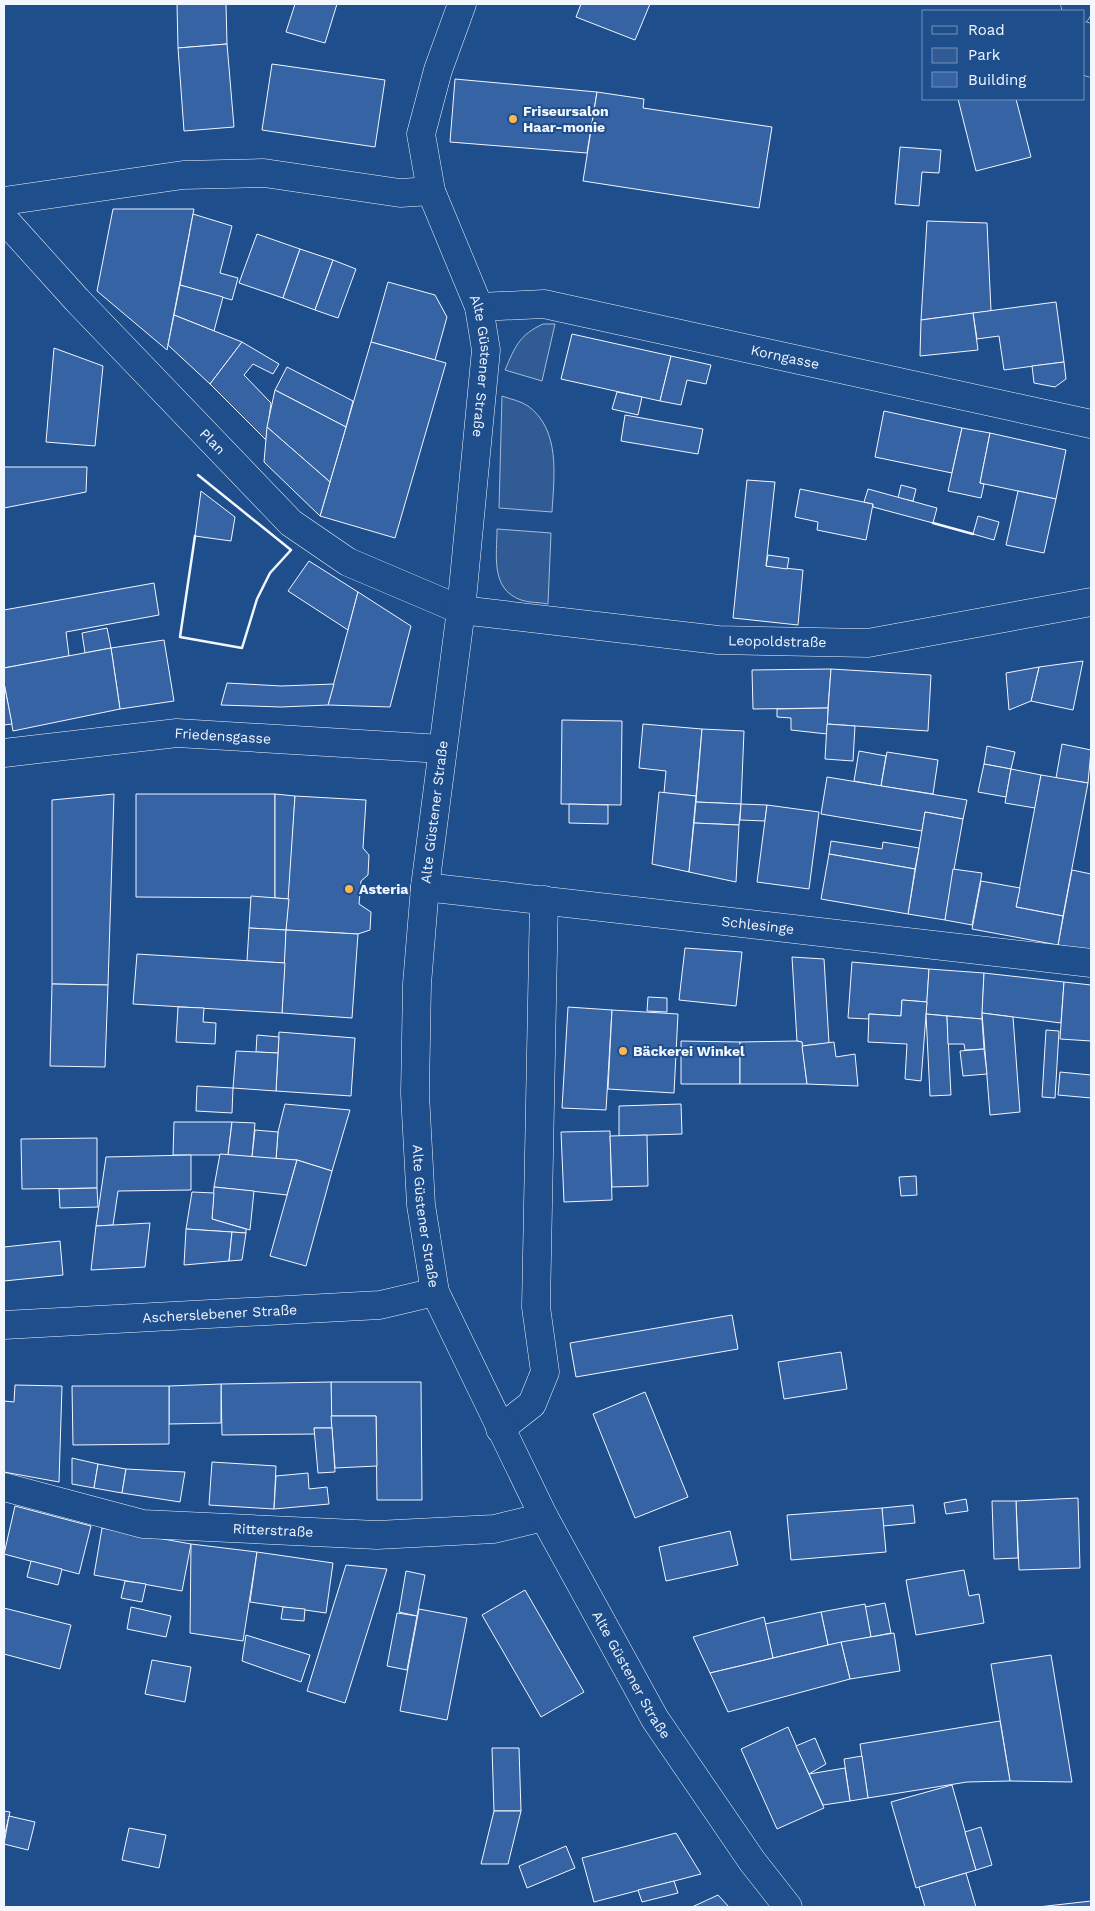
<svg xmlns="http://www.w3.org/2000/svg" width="1095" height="1911" font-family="'Work Sans',sans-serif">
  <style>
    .green { fill: #305b95; stroke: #a8bbd7 }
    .building { fill: #3563a3; stroke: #f2f6ff }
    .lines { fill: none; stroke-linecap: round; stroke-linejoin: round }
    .minor-casing { stroke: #f2f6ff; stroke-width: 29 }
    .major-casing { stroke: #f2f6ff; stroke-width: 29 }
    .minor { stroke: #1f4e8c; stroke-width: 28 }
    .major { stroke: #1f4e8c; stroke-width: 28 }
    .wall { stroke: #f2f6ff; stroke-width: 2.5 }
    .poi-dot { fill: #ffb74d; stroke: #1f4e8c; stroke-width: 2 }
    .labels { text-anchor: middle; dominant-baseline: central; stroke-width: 4; stroke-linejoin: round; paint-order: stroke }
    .poi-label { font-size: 14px; font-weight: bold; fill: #f2f6ff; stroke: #1f4e8c; text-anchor: start }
    .street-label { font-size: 14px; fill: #f2f6ff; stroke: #1f4e8c }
  </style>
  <rect width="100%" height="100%" fill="#1f4e8c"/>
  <g class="green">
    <path d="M543 324H555L542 381 505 370C515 347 519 335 543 324Z"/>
    <path d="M502 396C510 399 521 401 528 406 561 430 554 477 552 512L499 508Z"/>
    <path d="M497 529 551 533 548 604C539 602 529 603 521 600 490 589 497 555 497 529Z"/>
  </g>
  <g class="building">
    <polygon points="177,4 226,4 227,44 178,48"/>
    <polygon points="295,4 337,4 325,43 286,32"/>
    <polygon points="581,4 650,4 635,40 576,17"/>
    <polygon points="227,44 234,127 184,131 178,48"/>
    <polygon points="272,64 385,80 375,147 262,130"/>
    <polygon points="455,79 597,92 587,153 450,142"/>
    <polygon points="597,92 644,99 643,108 772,127 759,208 583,181"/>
    <polygon points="958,99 1016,99 1031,157 976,171"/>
    <polygon points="900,147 941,150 939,173 922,172 919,206 895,204"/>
    <polygon points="113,209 194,209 167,350 97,291"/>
    <polygon points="193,214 232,226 220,273 238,278 232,300 180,285"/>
    <polygon points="927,221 987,223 991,311 921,320"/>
    <polygon points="257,234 300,249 283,298 239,283"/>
    <polygon points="300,249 333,260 315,310 283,298"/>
    <polygon points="333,260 356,269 338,318 315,310"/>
    <polygon points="388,282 435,295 447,317 435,360 371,342"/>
    <polygon points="180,285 223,297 214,331 174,315"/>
    <polygon points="1056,302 1064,362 1004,370 999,336 977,339 973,313"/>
    <polygon points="973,313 978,350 920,356 921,320"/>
    <polygon points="174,315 242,342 210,384 168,345"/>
    <polygon points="572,334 671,356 660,401 561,379"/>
    <polygon points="242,342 279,364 273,374 253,364 244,375 271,403 266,440 210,384"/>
    <polygon points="371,342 446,363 395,538 320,516"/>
    <polygon points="54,348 103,366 95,446 46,442"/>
    <polygon points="671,356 711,365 706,384 687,380 681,405 660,401"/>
    <polygon points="1064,362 1066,379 1055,387 1034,383 1032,366"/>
    <polygon points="287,367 353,401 346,427 275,390"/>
    <polygon points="275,390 346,427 330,482 267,427"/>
    <polygon points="617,392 642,397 638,415 612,409"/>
    <polygon points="884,411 962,428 952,473 875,457"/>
    <polygon points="625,415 703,429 698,454 621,441"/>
    <polygon points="267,427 330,482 320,516 264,462"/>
    <polygon points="962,428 990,433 980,483 984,484 981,498 948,491"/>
    <polygon points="990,433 1066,450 1056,499 980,483"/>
    <polygon points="4,467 87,467 86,492 4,508"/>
    <polygon points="747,480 775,482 766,566 803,570 798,625 733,618"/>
    <polygon points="901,485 916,489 913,501 898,498"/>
    <polygon points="800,489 873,504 866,540 817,530 818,522 795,517"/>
    <polygon points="868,489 937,508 933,523 873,507 873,504 864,502"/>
    <polygon points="201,491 235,517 231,541 195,536"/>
    <polygon points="1018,491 1056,499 1044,553 1006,545"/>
    <polygon points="978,516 999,522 994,540 973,534"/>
    <polygon points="768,555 789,558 787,569 766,566"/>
    <polygon points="309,561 358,592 348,630 288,591"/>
    <polygon points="154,583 159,615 66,632 69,656 4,668 4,610"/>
    <polygon points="358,592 411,626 390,707 328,705"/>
    <polygon points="107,628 111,648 85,653 82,633"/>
    <polygon points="164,640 174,701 120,709 111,648"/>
    <polygon points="111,648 120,709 13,731 4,683 4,668"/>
    <polygon points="1083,661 1073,710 1031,701 1039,667"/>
    <polygon points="1039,667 1031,701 1009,710 1006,673"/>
    <polygon points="831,669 828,708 753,709 752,670"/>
    <polygon points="831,669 931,675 928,731 827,724"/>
    <polygon points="4,683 12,724 4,725"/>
    <polygon points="227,683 281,686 334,684 328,705 281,707 221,705"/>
    <polygon points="828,708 827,734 791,730 791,718 777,717 777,709"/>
    <polygon points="562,720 622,721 621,805 561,804"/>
    <polygon points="643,724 702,729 696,796 664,793 666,771 639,768"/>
    <polygon points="827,724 855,726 853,761 825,759"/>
    <polygon points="702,729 744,731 741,804 696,802"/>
    <polygon points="1062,744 1091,750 1088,783 1056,778"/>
    <polygon points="987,746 1015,752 1011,769 984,764"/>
    <polygon points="859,751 886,756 881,786 854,781"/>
    <polygon points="887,752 938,760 933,794 881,786"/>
    <polygon points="984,764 1011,769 1006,797 978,792"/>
    <polygon points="1011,769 1041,775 1035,808 1005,803"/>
    <polygon points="1041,775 1088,783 1063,916 1016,907"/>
    <polygon points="827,777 967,800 963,819 925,812 922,831 821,814"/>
    <polygon points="659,792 696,796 689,872 652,864"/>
    <polygon points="114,794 108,985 52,984 52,800"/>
    <polygon points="136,794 275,794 275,898 136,897"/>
    <polygon points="275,794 295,796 289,899 275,898"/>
    <polygon points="295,796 366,800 363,848 369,855 368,875 361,881 359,904 371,912 370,930 358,934 286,930"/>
    <polygon points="696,802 741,804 739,825 694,823"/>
    <polygon points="569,804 608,805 608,824 569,823"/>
    <polygon points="741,804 767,805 765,821 740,820"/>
    <polygon points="767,805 819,812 809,889 757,882"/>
    <polygon points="925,812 963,819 945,920 908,914"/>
    <polygon points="694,823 739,825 736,882 689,872"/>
    <polygon points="831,841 882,849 883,842 919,848 915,869 829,854"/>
    <polygon points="829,854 915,869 908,914 821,899"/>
    <polygon points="953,869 982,873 972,925 945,920"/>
    <polygon points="1072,870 1091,874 1091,951 1058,945"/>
    <polygon points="981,881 1020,888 1016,907 1063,916 1058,945 972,929"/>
    <polygon points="251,896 289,899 286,930 249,928"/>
    <polygon points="249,928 286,930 285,963 247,961"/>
    <polygon points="286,930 358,934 352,1018 282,1013"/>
    <polygon points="685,948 742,952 736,1006 679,1000"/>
    <polygon points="137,954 285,963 282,1013 133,1004"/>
    <polygon points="792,957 824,959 829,1043 802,1046 802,1042 797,1041"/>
    <polygon points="852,962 929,969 927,1002 902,1000 901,1016 869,1014 869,1019 848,1018"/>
    <polygon points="929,969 984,973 982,1019 926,1014"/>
    <polygon points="984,973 1064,982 1061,1023 982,1013"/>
    <polygon points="1064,982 1091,985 1091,1041 1060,1039"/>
    <polygon points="52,984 108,985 105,1067 50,1066"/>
    <polygon points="648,997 667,998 667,1012 647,1011"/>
    <polygon points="902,1000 927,1002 921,1081 905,1079 907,1044 868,1042 869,1014 901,1016"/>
    <polygon points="178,1007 204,1008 203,1022 216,1023 215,1044 176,1042"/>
    <polygon points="568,1007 612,1010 606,1110 562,1108"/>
    <polygon points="612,1010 678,1014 674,1093 608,1089"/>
    <polygon points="982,1013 1013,1017 1020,1112 990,1115"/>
    <polygon points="926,1014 947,1016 951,1095 930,1096"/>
    <polygon points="947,1016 982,1019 984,1049 965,1050 964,1044 948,1044"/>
    <polygon points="1046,1030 1059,1031 1055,1098 1042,1097"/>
    <polygon points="279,1032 355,1038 351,1096 276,1091"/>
    <polygon points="257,1035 279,1037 278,1053 256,1052"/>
    <polygon points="681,1041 740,1042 740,1084 681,1084"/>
    <polygon points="797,1041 802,1042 807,1084 740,1084 740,1042"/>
    <polygon points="834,1042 836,1057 855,1054 858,1086 807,1084 802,1046"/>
    <polygon points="984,1049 987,1074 963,1076 960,1051"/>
    <polygon points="236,1051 278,1053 276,1091 233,1088"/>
    <polygon points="1060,1072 1091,1075 1091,1098 1058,1095"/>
    <polygon points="197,1086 233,1088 232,1113 196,1111"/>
    <polygon points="285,1104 350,1110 332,1171 297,1160 276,1159 278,1132"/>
    <polygon points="681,1104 682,1134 619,1136 619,1106"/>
    <polygon points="174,1122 232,1122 228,1155 173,1155"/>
    <polygon points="232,1122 255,1123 252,1157 228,1155"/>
    <polygon points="255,1130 278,1132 276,1159 252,1157"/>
    <polygon points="610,1131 612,1200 564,1202 561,1132"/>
    <polygon points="647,1135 648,1186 612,1187 610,1136"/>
    <polygon points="97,1138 97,1188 22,1189 21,1139"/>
    <polygon points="220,1154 297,1160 287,1195 214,1187"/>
    <polygon points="191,1155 191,1190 118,1191 113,1225 96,1226 106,1157"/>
    <polygon points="297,1160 332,1171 306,1266 270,1256"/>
    <polygon points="916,1176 917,1195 901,1196 899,1177"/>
    <polygon points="214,1187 254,1191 250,1230 212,1219"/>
    <polygon points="97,1188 98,1207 60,1208 59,1189"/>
    <polygon points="192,1192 214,1193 212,1219 246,1229 246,1233 186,1229"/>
    <polygon points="150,1223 145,1267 91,1270 96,1226"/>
    <polygon points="186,1229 232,1232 229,1261 184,1265"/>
    <polygon points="232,1232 246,1233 242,1260 229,1261"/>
    <polygon points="60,1241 63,1275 4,1281 4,1247"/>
    <polygon points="732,1315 738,1349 576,1377 570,1343"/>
    <polygon points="841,1352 847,1389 784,1399 778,1362"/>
    <polygon points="331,1382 421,1382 422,1500 377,1500 376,1416 331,1416"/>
    <polygon points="331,1382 332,1428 314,1428 315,1434 222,1435 221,1384"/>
    <polygon points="221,1384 221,1423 169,1424 169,1386"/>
    <polygon points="15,1385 62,1386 59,1482 4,1472 4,1401 14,1402"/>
    <polygon points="72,1386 169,1386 169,1444 73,1445"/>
    <polygon points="645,1392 688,1497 635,1518 593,1414"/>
    <polygon points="331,1416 376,1416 377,1466 335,1468"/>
    <polygon points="314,1428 332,1428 335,1472 318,1473"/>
    <polygon points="72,1458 98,1464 94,1488 72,1484"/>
    <polygon points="212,1462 276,1466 274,1509 209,1505"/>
    <polygon points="98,1464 126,1469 122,1493 94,1488"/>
    <polygon points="126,1469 185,1472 180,1502 122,1493"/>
    <polygon points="308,1473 309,1489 327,1487 329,1504 274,1509 276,1476"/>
    <polygon points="1078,1498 1080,1568 1019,1570 1016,1501"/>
    <polygon points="966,1499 968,1511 946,1514 944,1503"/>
    <polygon points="992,1501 1016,1501 1018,1558 994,1559"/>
    <polygon points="913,1505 915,1523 883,1526 882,1508"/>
    <polygon points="15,1506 91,1526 79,1574 4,1554"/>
    <polygon points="882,1508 886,1552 791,1560 787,1515"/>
    <polygon points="102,1528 191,1544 182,1591 94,1575"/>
    <polygon points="730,1531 738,1565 666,1581 659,1547"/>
    <polygon points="191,1544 257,1552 243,1641 190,1633"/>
    <polygon points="257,1552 333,1563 326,1613 250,1602"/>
    <polygon points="31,1561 62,1569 58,1585 27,1577"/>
    <polygon points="346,1565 387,1569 345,1703 307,1691"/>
    <polygon points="964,1570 969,1596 979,1594 984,1623 916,1635 906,1580"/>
    <polygon points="406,1571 425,1575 417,1616 399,1612"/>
    <polygon points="125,1581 146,1584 142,1602 121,1598"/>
    <polygon points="525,1590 584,1692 541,1717 482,1615"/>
    <polygon points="885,1603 891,1633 871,1637 865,1607"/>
    <polygon points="865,1604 871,1637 828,1645 821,1612"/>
    <polygon points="131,1607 171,1616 166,1637 127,1629"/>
    <polygon points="283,1607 305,1609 304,1621 281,1619"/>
    <polygon points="4,1608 71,1625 60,1669 4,1654"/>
    <polygon points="419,1609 467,1618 447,1720 400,1711"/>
    <polygon points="821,1612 828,1645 773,1658 765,1624"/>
    <polygon points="397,1613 417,1616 407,1670 387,1666"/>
    <polygon points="764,1617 773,1658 710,1673 693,1637"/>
    <polygon points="894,1633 900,1671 850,1679 841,1642"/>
    <polygon points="246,1635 310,1655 301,1682 242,1661"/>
    <polygon points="841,1642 850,1679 728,1712 710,1673"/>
    <polygon points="1051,1655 1072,1782 1010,1781 991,1664"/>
    <polygon points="152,1660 191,1667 185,1702 145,1694"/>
    <polygon points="1000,1721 1010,1781 967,1782 868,1798 860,1744"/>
    <polygon points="788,1727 824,1808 777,1829 741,1749"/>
    <polygon points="815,1738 826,1764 809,1774 796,1746"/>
    <polygon points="492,1748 519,1748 521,1811 494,1811"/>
    <polygon points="862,1756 868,1798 850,1801 844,1759"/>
    <polygon points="845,1768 850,1801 823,1805 809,1774"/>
    <polygon points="952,1785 976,1870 916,1888 891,1802"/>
    <polygon points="4,1811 10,1812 4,1837"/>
    <polygon points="494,1811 521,1811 508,1864 481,1864"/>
    <polygon points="9,1816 35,1822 28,1850 4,1844"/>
    <polygon points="981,1827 992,1865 976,1870 965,1832"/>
    <polygon points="129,1828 166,1835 159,1868 122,1860"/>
    <polygon points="676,1833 701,1874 594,1902 582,1858"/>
    <polygon points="566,1846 575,1868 527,1888 519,1866"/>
    <polygon points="966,1873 976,1907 925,1907 919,1887"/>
    <polygon points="674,1881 678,1893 642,1902 638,1890"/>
    <polygon points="718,1895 729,1907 692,1907"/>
    <polygon points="1091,1901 1091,1907 1038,1907"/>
  </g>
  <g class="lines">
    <g class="minor-casing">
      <g id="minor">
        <polyline points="1075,4 1077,11"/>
        <polyline points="1084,36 1091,63"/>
        <polyline points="4,201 183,175 264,173 400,193 431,191"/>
        <path id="s1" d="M4 219 77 300 291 523 348 562 461 610 718 640 868 643 1091 602"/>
        <path id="s2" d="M479 307 544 304 1091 424"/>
        <path id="s3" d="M4 753 177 733 442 749"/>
        <path id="s4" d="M425 887 1091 963"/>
        <path id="s5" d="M4 1325 380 1305 435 1292"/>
        <polyline points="500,1429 532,1404 545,1372 536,1307 544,900"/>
        <path id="s6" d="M4 1487 143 1524 377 1535 494 1529 544 1517"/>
      </g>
    </g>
    <g class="major-casing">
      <g id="major">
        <path id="s7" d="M462 4 438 70 421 134 431 191 479 307 486 350 461 610 425 887 417 984 415 1094 421 1205 435 1292 544 1517 655 1719 752 1861 788 1907"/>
      </g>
    </g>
    <use href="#minor" class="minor"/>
    <use href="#major" class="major"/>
    <g class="wall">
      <polyline points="933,523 973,534"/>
      <polyline points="195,536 180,637 242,648 257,599 270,573 291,550 198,475"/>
    </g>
  </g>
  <g class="poi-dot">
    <circle cx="513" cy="119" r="5"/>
    <circle cx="349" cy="889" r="5"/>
    <circle cx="623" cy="1051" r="5"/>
  </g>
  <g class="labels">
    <g class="poi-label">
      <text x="523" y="111">Friseursalon<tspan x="523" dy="16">Haar-monie</tspan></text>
      <text x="359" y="889">Asteria</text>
      <text x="633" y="1051">Bäckerei Winkel</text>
    </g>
    <g class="street-label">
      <text stroke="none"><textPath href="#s2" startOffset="312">Korngasse</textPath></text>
      <text stroke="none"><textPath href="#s7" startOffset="379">Alte Güstener Straße</textPath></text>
      <text stroke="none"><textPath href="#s1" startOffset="305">Plan</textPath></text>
      <text stroke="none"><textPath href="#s1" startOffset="928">Leopoldstraße</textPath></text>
      <text stroke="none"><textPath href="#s3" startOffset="220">Friedensgasse</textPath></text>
      <text transform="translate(434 812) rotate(-83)">Alte Güstener Straße</text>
      <text stroke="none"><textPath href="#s4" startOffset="335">Schlesinge</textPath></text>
      <text stroke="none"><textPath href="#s7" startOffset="1234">Alte Güstener Straße</textPath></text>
      <text stroke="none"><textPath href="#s5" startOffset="216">Ascherslebener Straße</textPath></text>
      <text stroke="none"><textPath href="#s6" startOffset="274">Ritterstraße</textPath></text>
      <text stroke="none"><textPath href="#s7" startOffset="1741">Alte Güstener Straße</textPath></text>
    </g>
  </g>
  <rect width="1095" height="1911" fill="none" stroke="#f2f6ff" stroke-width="10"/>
  <rect x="922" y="10" width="162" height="90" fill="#1f4e8c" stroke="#7391ba"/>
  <rect x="932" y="26" width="25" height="8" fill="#1f4e8c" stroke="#7391ba"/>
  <text x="968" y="35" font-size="15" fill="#f2f6ff">Road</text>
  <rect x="932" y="48" width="25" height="15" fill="#305b95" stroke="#7391ba"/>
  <text x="968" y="60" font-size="15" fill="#f2f6ff">Park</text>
  <rect x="932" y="72" width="25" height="15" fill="#3563a3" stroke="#7391ba"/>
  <text x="968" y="85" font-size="15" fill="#f2f6ff">Building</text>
</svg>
